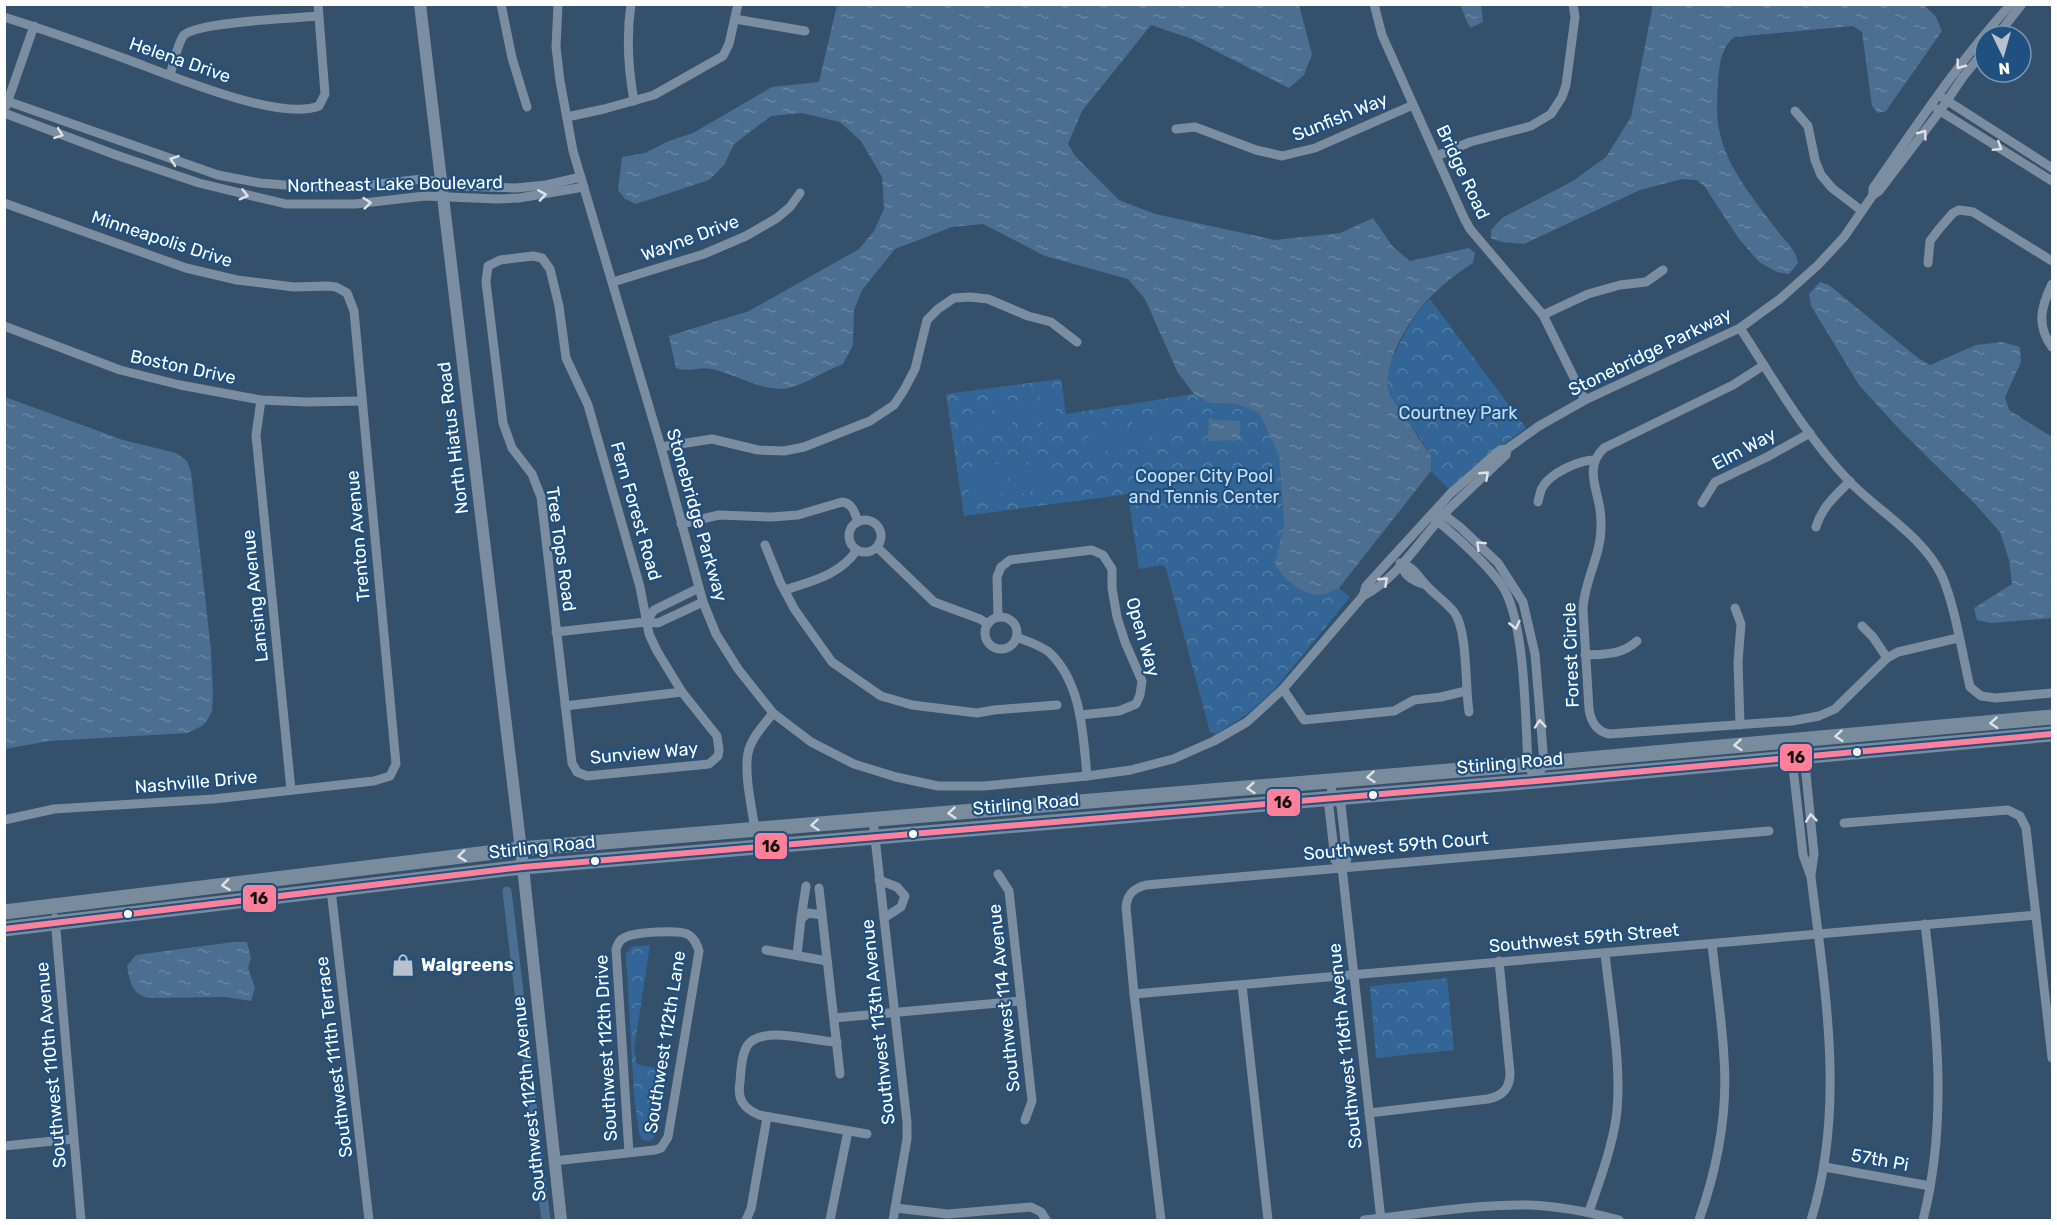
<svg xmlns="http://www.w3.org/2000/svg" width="2057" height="1225" font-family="Rubik,sans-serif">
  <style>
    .park { fill: url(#park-crowns) }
    .pitch { fill: #336697 }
    .water { fill: url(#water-ripples) }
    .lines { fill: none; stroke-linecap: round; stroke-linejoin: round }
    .canal { stroke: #4c6f91; stroke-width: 9 }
    .minor { stroke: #7b8da0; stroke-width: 9 }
    .tertiary { stroke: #7b8da0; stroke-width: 12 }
    .primary { stroke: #798c9e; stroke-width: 15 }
    .bus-1-casing { stroke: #1f5080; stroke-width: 10 }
    .bus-1 { stroke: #ff8098; stroke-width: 6 }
    .oneway { stroke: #dee2e7 }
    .bus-dot { fill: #fff; stroke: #1f5080; stroke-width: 2 }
    .labels { text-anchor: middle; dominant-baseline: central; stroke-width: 4.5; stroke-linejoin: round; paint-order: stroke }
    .street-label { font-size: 18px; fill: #fff; stroke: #1f5080 }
    .park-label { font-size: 18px; fill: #c8e0f6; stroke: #1f5080 }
    .poi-label { font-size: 18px; font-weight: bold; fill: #fff; stroke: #1f5080; text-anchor: start }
    .line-badge { stroke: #1f5080; stroke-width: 2 }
    .pale-badge-label { font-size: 16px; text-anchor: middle; font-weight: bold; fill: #111 }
  </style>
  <defs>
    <pattern id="park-crowns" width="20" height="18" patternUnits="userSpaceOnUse" patternTransform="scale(1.5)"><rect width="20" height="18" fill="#336697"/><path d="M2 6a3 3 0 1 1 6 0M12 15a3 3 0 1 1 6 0" fill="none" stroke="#527da7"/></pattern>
    <pattern id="water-ripples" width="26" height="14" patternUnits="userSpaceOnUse" patternTransform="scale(1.5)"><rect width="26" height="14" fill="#4c6f91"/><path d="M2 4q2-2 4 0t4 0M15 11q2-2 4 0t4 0" fill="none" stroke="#6785a2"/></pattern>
  </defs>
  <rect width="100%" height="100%" fill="#35506a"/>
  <g class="park">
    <path d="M1430 299 1526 428 1476 464 1449 489 1431 471C1437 439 1387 413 1386 384 1386 370 1393 357 1399 345 1407 328 1417 311 1430 299Z"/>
    <polygon points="1061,379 1066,414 1194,394 1209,403 1236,404 1259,413 1279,456 1284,524 1276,565 1321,595 1339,588 1350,597 1275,689 1246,715 1216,734 1210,732 1166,569 1163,565 1139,569 1128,494 964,516 946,394"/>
    <polygon points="650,945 634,1050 637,1064 664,1070 656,1133 653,1139 648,1141 642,1139 639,1133 634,1094 626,954 632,947"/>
    <polygon points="1447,978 1454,1050 1376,1058 1370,987 1372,986"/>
  </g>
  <g class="pitch">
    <polygon points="1054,393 1058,425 1043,427 1039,395"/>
    <polygon points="1034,396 1038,428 1023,430 1019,398"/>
    <polygon points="1009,400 1013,431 998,433 994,402"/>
    <polygon points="990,402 994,434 979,436 975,404"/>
    <polygon points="1166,412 1170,444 1155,446 1151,414"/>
    <polygon points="1146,415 1151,447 1136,449 1131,417"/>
    <polygon points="1121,419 1125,451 1110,453 1106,421"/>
    <polygon points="1102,422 1106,453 1091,456 1087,424"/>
    <polygon points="1046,455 1051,489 1033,492 1027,458"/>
    <polygon points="1025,458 1031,492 1012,495 1007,461"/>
    <polygon points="1002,463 1006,493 970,498 966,468"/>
  </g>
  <g class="water">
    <path d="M1923 4 1936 17 1942 31 1886 111 1878 113 1872 106 1862 32 1853 26 1734 37C1721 48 1719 66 1718 83 1717 99 1716 118 1720 134 1728 169 1755 201 1776 229 1785 242 1795 247 1798 263L1789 274 1777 272 1759 262 1739 239 1705 187 1697 180 1682 179 1640 190 1524 244 1501 242 1491 238V230L1502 218 1573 181 1606 157 1631 117 1653 5Z"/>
    <path d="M837 5H1299L1312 54 1304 75 1289 88 1192 39 1151 25 1082 111 1068 144 1075 156 1119 200 1155 214 1275 240 1340 233 1373 218 1393 247 1410 261 1469 248 1475 253 1473 263C1455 274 1437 289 1423 305 1406 325 1381 368 1389 394L1431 456V471L1339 588C1334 590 1326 595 1320 595 1301 594 1285 580 1275 565L1284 524 1279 456 1259 413 1236 404 1209 403 1194 394 1178 373 1145 299 1128 279 1045 256 983 224 952 227 895 249 862 290 854 310 853 345 843 364C824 371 807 384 788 388 766 393 734 374 712 369 700 366 690 373 676 368L669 336 749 311 859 249 874 231 884 209 882 177 861 141 840 122 802 113 771 116 734 144 724 165 709 180 636 204 625 199 618 190 622 157 645 153 669 141 693 133 772 87 819 82Z"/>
    <polygon points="1460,5 1481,5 1483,22 1470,28"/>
    <polygon points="1820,282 1829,285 1918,358 1930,365 1976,345 2002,342 2020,347 2021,362 2005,397 2009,410 2052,437 2052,618 1991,623 1977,620 1974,608 2012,584 2009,560 2000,532 1975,504 1900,430 1859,385 1811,306 1809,294"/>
    <polygon points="5,397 123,440 176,453 187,461 191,472 211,650 213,697 212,711 208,719 202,726 187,733 49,741 5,749"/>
    <polygon points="1209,418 1212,418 1213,420 1240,421 1240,440 1208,441"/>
    <path d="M233 942H247L251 958 248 968 255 988 251 1001 226 997 149 998C131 994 130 982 127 966L136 955Z"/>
  </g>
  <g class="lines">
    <g class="canal">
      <polyline points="507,891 523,1026"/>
      <polyline points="525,1041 538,1157"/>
      <polyline points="540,1172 546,1220"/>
    </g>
    <g class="minor">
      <polyline points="501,4 512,58 527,107"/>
      <path d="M558 4 556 47 560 81 573 151 661 447 703 602 716 634 738 669 773 713 811 742 854 764 896 777 938 786H984L1087 776 1131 770 1173 759 1214 741 1247 722 1283 689 1363 596C1398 578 1419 541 1445 513 1465 493 1486 474 1506 455L1507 449"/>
      <path d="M631 4C626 38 628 68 634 101"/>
      <polyline points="1374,4 1382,35 1464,218 1470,229 1543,315 1585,400"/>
      <path d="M4 17C45 30 85 44 126 59 167 74 279 122 319 106L325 94 318 4"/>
      <polyline points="735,19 805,31"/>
      <polyline points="1997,36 2022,4"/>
      <path d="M170 75C173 65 178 42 184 35 197 22 294 18 318 16"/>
      <polyline points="1943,98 2052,168"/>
      <polyline points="4,100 218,175 260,183 323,188 353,187 422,179 458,186 516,188 546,185 581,177"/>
      <polyline points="6,106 34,26"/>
      <polyline points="1937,109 2052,181"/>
      <polyline points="1795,111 1808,126 1815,160 1821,175 1832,188 1862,211"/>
      <polyline points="4,113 116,155 199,183 286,204 355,204 425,196 497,199 519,198 584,187"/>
      <polyline points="567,117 604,109 654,95 723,56 729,44 738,4"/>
      <polyline points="1176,129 1195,127 1256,150 1282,156 1315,148 1413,105"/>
      <polyline points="1437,156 1470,142 1531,126 1551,114 1562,97 1566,85 1575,17 1573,4"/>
      <path d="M1873 195V188C1917 125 1959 61 2011 4"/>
      <polyline points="4,203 186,268 237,280 294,287 328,286 336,287 347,293 354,311 396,764 390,776 374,781 214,799 54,809 4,820"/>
      <polygon points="533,256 542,258 550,269 559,306 566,358 588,405 640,587 649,634 657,651 682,692 717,736 719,750 718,756 709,764 587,776 577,772 572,763 541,497 532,474 512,448 503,423 486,282 488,266 500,260"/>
      <polyline points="1928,263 1930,241 1939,229 1953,213 1959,210 1973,212 2052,261"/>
      <polyline points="613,282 704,254 746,236 777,218 790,207 800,193"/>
      <path d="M2052 284C2041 307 2036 325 2052 347"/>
      <polyline points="1543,315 1588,294 1620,285 1646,282 1663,270"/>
      <polyline points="4,326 120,370 180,385 261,400 307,402 361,401"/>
      <path d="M1740 328C1774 380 1806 436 1849 481 1879 512 1923 536 1942 576 1955 606 1962 653 1970 687L1981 696 1996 698 2052 693"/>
      <path d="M1764 365 1733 385 1604 448C1586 465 1595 484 1599 504 1601 512 1601 520 1601 527 1601 556 1584 581 1583 609L1589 709C1591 722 1596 731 1609 734L1792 721 1819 716 1835 709 1887 658 1898 652 1958 638"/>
      <polyline points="261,400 256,435 291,790"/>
      <polyline points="661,447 712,439 758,450 784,451 804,447 870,421 894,405 904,390 915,369 927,320 938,309 954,298 970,297 988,299 1028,316 1051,322 1077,342"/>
      <path d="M1538 502C1539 498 1540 492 1542 488 1550 473 1579 460 1595 460"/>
      <polyline points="1702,503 1715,482 1767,457 1810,433"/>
      <polyline points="1439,511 1460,527 1498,563 1523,602 1535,654 1544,763 1536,781"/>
      <path d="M1435 519C1457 537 1484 561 1501 584 1526 620 1525 718 1528 764L1536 781"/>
      <circle cx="865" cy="536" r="16"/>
      <path d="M681 524 719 515 771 517 798 515 842 502C853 503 855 514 858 522"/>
      <path d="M1816 527C1822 507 1835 496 1850 481"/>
      <polyline points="765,545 780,582 795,610 832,662 881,696 912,705 977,713 994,710 1057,705"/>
      <polyline points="877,547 934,602 980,619 988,624"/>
      <path d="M1400 563C1416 568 1416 575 1427 586 1435 595 1446 602 1454 612 1468 630 1465 688 1469 712"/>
      <path d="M1402 564C1403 577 1415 582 1426 585"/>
      <path d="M785 590C812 581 840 575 857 550"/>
      <polyline points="1363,596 1366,586 1451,493 1500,450 1507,449 1539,426 1585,400 1740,328 1780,299 1818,265 1844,237 1873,195 1879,191 1940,111 1963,77 1985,50"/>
      <polyline points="1735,608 1741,624 1738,662 1740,725"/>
      <circle cx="1001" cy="633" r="16"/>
      <polyline points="998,617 997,577 1001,567 1010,560 1092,550 1103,555 1112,569 1112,588 1117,617 1125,642 1142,681 1140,695 1136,704 1119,711 1080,715"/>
      <polyline points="646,622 654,610 699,588"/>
      <polyline points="1862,626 1873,637 1887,658"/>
      <polyline points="556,632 646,622 658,623 703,602"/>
      <path d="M1017 637C1028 642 1041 645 1050 653 1082 684 1083 735 1087 776"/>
      <path d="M1585 655C1605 654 1622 655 1637 641"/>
      <polyline points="1283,689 1304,720 1394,711 1414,700 1441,697 1466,691"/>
      <polyline points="565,706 682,692"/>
      <path d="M1796 740 1798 755 1793 767 1803 855 1811 877C1825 991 1846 1108 1811 1220"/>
      <polyline points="1798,755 1805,764 1814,854 1811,875"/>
      <polyline points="1331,781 1332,797 1329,807 1335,860 1342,867"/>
      <polyline points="1334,798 1341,805 1347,859 1342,867 1381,1220"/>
      <polyline points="873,820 907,1122 907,1139 893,1220"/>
      <polyline points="1844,823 2008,810 2020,816 2026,828 2052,1058"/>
      <path d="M755 830C752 808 744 775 748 753 751 738 764 725 773 713"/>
      <polyline points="998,874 1009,891 1032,1101 1025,1120"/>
      <polyline points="879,880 897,887 905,896 901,907 884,918"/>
      <polyline points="819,888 840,1074"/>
      <polyline points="331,890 369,1220"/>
      <polyline points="55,918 81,1220"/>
      <polyline points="801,919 806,886"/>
      <polyline points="766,950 827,961"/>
      <polyline points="797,955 801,919 808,913 822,915"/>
      <polyline points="1242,985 1268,1220"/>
      <polyline points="1134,994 2036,915"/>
      <polyline points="834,1018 1021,1001"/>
      <path d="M837 1042C814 1042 761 1024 747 1046 741 1056 741 1071 740 1082 737 1099 743 1108 759 1115L867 1134"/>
      <path d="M1369 1113 1488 1099C1503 1096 1510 1088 1510 1073L1499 961"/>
      <polyline points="4,1146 73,1139"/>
      <path d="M554 1161 655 1150 661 1148 668 1137 699 951C697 945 695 939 689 935 681 929 633 932 624 938 619 940 618 944 616 949L629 1153"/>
      <polyline points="1825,1167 1930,1186"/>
      <polyline points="895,1208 948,1214 1031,1207 1041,1212 1046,1220"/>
      <path d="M1589 1212C1599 1182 1611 1151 1616 1119 1623 1068 1610 1004 1605 953"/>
      <polyline points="746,1220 751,1209 767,1117"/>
      <polyline points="830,1220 848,1131"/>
      <path d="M1161 1220 1134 994 1126 907C1127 894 1134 888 1146 885L1769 831"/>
      <path d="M1364 1220C1418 1214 1474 1204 1529 1205 1560 1206 1589 1212 1619 1220"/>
      <path d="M1699 1220C1717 1169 1728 1113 1724 1058 1722 1020 1716 982 1712 944"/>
      <path d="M1923 1220C1948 1123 1937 1023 1925 924"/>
    </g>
    <polyline class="tertiary" points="420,4 523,867 561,1220"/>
    <g class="primary">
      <polyline points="4,912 520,849 1544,763 2052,717"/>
      <polyline points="4,929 523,867 1536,781 2052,734"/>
    </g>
    <g class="bus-1-casing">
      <polyline id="bus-1" points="4,929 523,867 1536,781 2052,734"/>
    </g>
    <use href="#bus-1" class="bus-1"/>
  </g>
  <defs><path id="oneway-chevron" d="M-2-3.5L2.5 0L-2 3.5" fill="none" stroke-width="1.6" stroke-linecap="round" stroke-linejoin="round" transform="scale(1.5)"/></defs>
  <g class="oneway">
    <use href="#oneway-chevron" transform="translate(1960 65) rotate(127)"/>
    <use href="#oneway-chevron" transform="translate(59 134) rotate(20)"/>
    <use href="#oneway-chevron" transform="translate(1923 134) rotate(-53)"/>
    <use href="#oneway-chevron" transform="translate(1998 147) rotate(32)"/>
    <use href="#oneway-chevron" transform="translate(174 160) rotate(-161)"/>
    <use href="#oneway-chevron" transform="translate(244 195) rotate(15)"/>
    <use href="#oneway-chevron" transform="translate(542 195) rotate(-9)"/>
    <use href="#oneway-chevron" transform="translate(367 203) rotate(-6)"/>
    <use href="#oneway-chevron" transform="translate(1485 475) rotate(-43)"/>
    <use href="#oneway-chevron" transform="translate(1480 545) rotate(-136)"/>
    <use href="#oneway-chevron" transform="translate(1384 581) rotate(-43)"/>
    <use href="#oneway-chevron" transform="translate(1515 625) rotate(77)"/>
    <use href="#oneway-chevron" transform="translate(1994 723) rotate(175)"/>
    <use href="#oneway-chevron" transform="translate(1540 724) rotate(-95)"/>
    <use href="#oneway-chevron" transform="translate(1839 736) rotate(175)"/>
    <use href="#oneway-chevron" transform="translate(1738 745) rotate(175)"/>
    <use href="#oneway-chevron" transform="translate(1371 777) rotate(175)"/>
    <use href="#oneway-chevron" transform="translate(1251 788) rotate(175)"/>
    <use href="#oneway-chevron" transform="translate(952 813) rotate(175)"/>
    <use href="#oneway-chevron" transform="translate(1811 818) rotate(-96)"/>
    <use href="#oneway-chevron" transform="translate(815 825) rotate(175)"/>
    <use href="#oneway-chevron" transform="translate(462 856) rotate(173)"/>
    <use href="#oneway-chevron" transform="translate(226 885) rotate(173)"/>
  </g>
  <defs>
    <g id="shop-bare" transform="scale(1.8)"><path d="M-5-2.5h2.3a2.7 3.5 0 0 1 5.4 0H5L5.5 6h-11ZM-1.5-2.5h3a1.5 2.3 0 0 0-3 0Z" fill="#b8c2cb" stroke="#1f5080" stroke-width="2.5" paint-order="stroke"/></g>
  </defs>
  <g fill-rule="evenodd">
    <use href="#shop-bare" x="403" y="965"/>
  </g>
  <g class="bus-dot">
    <circle cx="1857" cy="752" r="5"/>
    <circle cx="1373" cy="795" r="5"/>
    <circle cx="913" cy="834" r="5"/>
    <circle cx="595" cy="861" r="5"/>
    <circle cx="128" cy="914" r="5"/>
  </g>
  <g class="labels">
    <g class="street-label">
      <text transform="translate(180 60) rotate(19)">Helena Drive</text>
      <text transform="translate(1340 117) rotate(-22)">Sunfish Way</text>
      <text transform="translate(1463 172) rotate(65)">Bridge Road</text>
      <text transform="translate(395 184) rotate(-1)">Northeast Lake Boulevard</text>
      <text transform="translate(690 238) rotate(-20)">Wayne Drive</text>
      <text transform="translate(162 239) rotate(18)">Minneapolis Drive</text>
      <text transform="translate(1650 352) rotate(-26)">Stonebridge Parkway</text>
      <text transform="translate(183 367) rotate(12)">Boston Drive</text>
      <text transform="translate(453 438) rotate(-97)">North Hiatus Road</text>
      <text transform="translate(1744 449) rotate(-28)">Elm Way</text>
      <text transform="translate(636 511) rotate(74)">Fern Forest Road</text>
      <text transform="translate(697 515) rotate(74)">Stonebridge Parkway</text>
      <text transform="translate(358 536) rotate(-95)">Trenton Avenue</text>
      <text transform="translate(561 549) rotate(82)">Tree Tops Road</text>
      <text transform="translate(255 596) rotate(-96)">Lansing Avenue</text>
      <text transform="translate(1143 637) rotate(74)">Open Way</text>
      <text transform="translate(1571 655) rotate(-92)">Forest Circle</text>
      <text transform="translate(644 753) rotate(-5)">Sunview Way</text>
      <text transform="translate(1510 763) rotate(-5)">Stirling Road</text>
      <text transform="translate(196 782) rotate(-5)">Nashville Drive</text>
      <text transform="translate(1026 804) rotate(-5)">Stirling Road</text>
      <text transform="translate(1396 846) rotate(-5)">Southwest 59th Court</text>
      <text transform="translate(542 847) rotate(-6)">Stirling Road</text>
      <text transform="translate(1584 938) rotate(-5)">Southwest 59th Street</text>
      <text transform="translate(1004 998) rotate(-96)">Southwest 114 Avenue</text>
      <text transform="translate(878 1022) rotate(-96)">Southwest 113th Avenue</text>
      <text transform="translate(665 1042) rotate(-81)">Southwest 112th Lane</text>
      <text transform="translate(1345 1046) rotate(-96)">Southwest 116th Avenue</text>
      <text transform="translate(606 1048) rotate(-93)">Southwest 112th Drive</text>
      <text transform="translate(334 1057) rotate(-97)">Southwest 111th Terrace</text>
      <text transform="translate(51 1065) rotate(-95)">Southwest 110th Avenue</text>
      <text transform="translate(529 1099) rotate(-96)">Southwest 112th Avenue</text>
      <text transform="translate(1880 1160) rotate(10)">57th Pi</text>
    </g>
    <g class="park-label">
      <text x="1458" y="413">Courtney Park</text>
      <text x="1204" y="476">Cooper City Pool<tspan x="1204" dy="21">and Tennis Center</tspan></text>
    </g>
    <g class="poi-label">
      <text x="421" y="965">Walgreens</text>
    </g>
  </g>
  <g class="line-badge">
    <rect x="1779" y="743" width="34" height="29" rx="6" fill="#ff8098"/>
    <rect x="1266" y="788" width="35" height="29" rx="6" fill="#ff8098"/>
    <rect x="754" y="832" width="34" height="28" rx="6" fill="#ff8098"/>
    <rect x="242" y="884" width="35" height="29" rx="6" fill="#ff8098"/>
  </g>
  <g class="pale-badge-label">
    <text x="1796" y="763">16</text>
    <text x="1283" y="808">16</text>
    <text x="771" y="852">16</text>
    <text x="259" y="904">16</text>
  </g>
  <rect width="2057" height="1225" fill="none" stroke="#ffffff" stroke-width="12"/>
  <g transform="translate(2003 54) rotate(175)"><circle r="28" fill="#1f5080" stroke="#7996b3" stroke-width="1.5"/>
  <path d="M0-4.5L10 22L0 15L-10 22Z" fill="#b8c2cb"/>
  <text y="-9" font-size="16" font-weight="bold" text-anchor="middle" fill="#ffffff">N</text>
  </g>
</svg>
